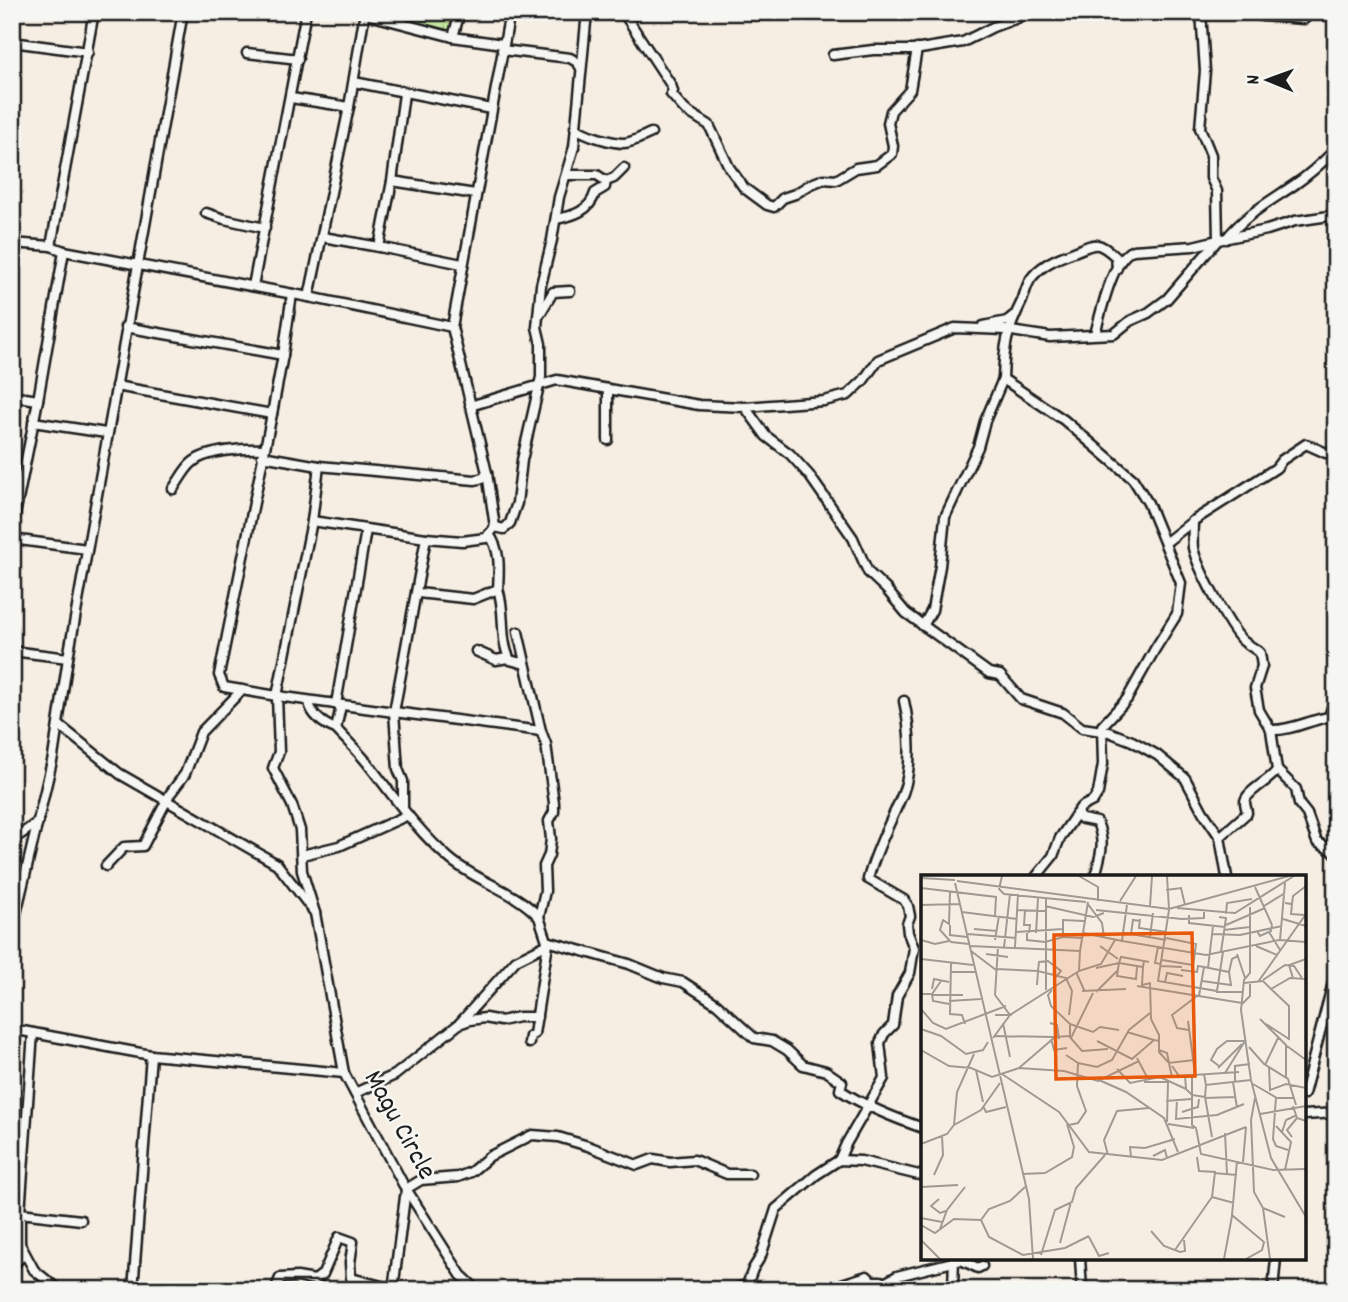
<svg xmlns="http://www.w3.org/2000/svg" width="1348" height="1302" font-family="Dekko,sans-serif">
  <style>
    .park { fill: url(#park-tufts); stroke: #72825f; stroke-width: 2 }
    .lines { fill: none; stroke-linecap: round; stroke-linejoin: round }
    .minor-casing { stroke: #1c1c1c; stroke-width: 13 }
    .minor { stroke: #f6f6f2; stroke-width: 8 }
    .labels { text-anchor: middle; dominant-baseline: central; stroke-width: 5; stroke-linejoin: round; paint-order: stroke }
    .street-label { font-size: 28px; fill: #1c1c1c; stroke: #f6f6f2 }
    .inset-road { fill: none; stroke: #9f9a93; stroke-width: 2 }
    .view { fill: #e8590c; fill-opacity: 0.15; stroke: #e8590c; stroke-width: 3.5 }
    .inset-edge { fill: none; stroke: #1c1c1c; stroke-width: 3.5 }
  </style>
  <defs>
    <pattern id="park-tufts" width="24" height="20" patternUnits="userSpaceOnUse" patternTransform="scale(1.75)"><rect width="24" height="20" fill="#c7e9a2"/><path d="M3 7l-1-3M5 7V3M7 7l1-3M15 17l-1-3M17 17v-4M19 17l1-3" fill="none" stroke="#aac78b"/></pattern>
  </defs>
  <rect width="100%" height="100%" fill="#f6eee3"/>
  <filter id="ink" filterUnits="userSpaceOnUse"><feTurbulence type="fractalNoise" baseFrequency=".0143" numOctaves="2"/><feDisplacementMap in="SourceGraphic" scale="14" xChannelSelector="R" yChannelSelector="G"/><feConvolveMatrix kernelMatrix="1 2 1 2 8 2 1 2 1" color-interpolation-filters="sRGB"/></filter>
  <g filter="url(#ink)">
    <polygon class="park" points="411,12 457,12 452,34 409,23"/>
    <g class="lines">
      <g class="minor-casing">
        <g id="minor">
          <polyline points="623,12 671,85 673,91 671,94 685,110 709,125 729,167 744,188 767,205 774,207 783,198 795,194 811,184 824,179 836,180 856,168 877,165 892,154 893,146 888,123 891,111 910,90 917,49"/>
          <polyline points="1246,12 1262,16 1304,19 1312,12"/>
          <polyline points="365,14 453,37 503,44"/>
          <polyline points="12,27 14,12"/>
          <polyline points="453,37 460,12"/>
          <polyline points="12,42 88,52"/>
          <polyline points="502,50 570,58 577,62 581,68"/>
          <polyline points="247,53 298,59"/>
          <polyline points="833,55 873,50 914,50 963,42 993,27 1034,12"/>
          <polyline points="354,82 491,109"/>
          <polyline points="404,94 392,181 379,247 462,264"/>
          <polyline points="291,98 349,107 309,297"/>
          <polyline points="349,107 365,12"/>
          <path d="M575 127C584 135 612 143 624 143 632 143 644 136 651 133"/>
          <polyline points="567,175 597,175 606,181 614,178 624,168"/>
          <polyline points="392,181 475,194"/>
          <polyline points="206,213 224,219 265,228"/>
          <path d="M556 219C573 216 590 211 595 193L605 187 606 181"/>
          <polyline points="323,237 379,247"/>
          <path d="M1226 239C1245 215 1269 202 1294 185 1309 175 1323 162 1336 149"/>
          <polyline points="12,243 51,246 64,251 309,297 452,327 510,12"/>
          <polyline points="51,246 94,12"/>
          <polyline points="253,286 306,12"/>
          <polyline points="540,314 553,292 570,291"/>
          <polyline points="983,326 1007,321 1013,316"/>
          <polyline points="125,327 283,355 292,294"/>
          <path d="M1095 334C1101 313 1112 258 1133 250L1193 246 1218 240 1217 191 1211 178V155L1200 128 1205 71 1201 12"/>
          <polyline points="116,386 272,414 283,355"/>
          <polyline points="12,396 38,400"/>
          <polyline points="470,406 557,380 699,405 745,407 824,401 848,395 863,381 878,360 955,328 1005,330 1050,337 1114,334 1130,321 1148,313 1167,299 1218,240 1267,230 1295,221 1336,215"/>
          <polyline points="745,407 766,436 790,454 809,475 853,538 868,572 886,589 906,613 989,673 1000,675 1021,699 1063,713 1082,728 1109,732 1132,741 1157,755 1174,769 1185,778 1203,812 1220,837 1227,877"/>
          <polyline points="33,422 106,433"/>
          <polyline points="608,440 608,389"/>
          <polyline points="262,456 319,466 312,521 277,696 224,687 219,675 272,414"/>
          <polyline points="319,466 475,480 483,478 487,473 452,327"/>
          <path d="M173 489C179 481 185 468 193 462 207 450 247 448 264 449"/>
          <polyline points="312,521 426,538 394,712 277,696 279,752 273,768 292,805 300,830 302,871 315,913"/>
          <path d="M1193 521C1193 530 1192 540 1193 548 1197 567 1229 627 1242 640 1247 645 1255 648 1260 653L1262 666 1255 688 1259 710 1271 730 1277 770 1296 789 1299 804 1307 814 1317 842 1336 853"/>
          <polyline points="495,527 504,529 510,523 517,503 522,460 541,377 541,344 537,327 541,285 552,240 559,197 574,147 587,12"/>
          <polyline points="12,530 38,400 64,251"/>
          <polyline points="426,538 462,541 486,538 495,527 487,473"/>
          <polyline points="12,539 87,549"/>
          <polyline points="1165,543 1193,521 1276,468 1282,460 1306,444 1326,453 1336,452"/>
          <path d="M498 589C506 612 499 638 510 660L525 664"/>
          <path d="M418 593 473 599 498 589C499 569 501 551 489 534"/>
          <polyline points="923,626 932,610 940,566 945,517 978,447 985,421 1003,379"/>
          <polyline points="518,632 541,731 546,744 554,803 554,812 549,821 551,839 549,855 544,866 545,891 539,917 548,944 534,1034 530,1036 529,1043"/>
          <polyline points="12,651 68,658 183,12"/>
          <polyline points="476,651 496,660 508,658"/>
          <path d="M309 702C311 715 324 725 336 729"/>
          <polyline points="336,704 366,530"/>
          <path d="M341 706 336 729C347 741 359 752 369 765 394 797 418 832 450 859 477 882 516 891 539 917"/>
          <polyline points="59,725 120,774 277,864 315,913 344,1073"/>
          <path d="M1271 730C1291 731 1309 720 1329 717L1336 695"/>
          <polyline points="403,808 403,781 398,769 394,712 541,731"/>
          <path d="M1076 814 1082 819 1097 822C1106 845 1100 855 1095 877"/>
          <path d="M1220 837 1247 813C1247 810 1245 806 1245 802 1245 792 1271 780 1277 770"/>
          <polyline points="12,838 17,837 38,822"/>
          <polyline points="302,855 339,846 408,815"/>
          <polyline points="106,866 124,847 143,846 170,794 185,774 201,732 242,690"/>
          <path d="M1036 877 1053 856 1060 838 1081 807 1093 801 1098 793 1103 764 1102 726 1127 699 1155 649 1177 614 1181 583 1148 503 1133 479 1064 420 1003 379C1004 345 1007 331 1022 301 1025 293 1027 282 1033 276 1044 263 1060 257 1074 252 1096 243 1097 240 1116 257L1117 268"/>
          <polyline points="12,931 53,757 68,658"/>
          <path d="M547 941 629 964 663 978 683 982 717 1004 754 1038 772 1041 787 1050 803 1065 826 1071 842 1082 840 1090C866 1107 894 1118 923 1128"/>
          <polyline points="459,1024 516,960 548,944"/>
          <polyline points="12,1029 151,1055 133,1290"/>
          <polyline points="151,1055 344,1073 403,1184 461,1275 477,1290"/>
          <polyline points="355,1093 395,1075 459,1024 470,1020 485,1018 501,1021 519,1017 537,1017"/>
          <polyline points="1304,1094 1336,971"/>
          <polyline points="1304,1115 1336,1113"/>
          <path d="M839 1160 846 1144 884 1078 880 1043 884 1034 893 1025 897 996 910 973 914 948 908 933 907 924 910 916 908 906 904 900 868 879C876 848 891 822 903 793 913 766 910 728 904 701"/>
          <polyline points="12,1213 20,1213 33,1033"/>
          <polyline points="1080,1258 1082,1290"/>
          <polyline points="12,1267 24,1253"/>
          <polyline points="59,1290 34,1270 20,1244 20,1213 81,1220"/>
          <polyline points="275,1290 280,1278 297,1277 315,1280 323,1274 339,1237 353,1242 350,1263 351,1278 393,1289"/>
          <polyline points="393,1290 406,1189 421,1180 458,1177 471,1172 490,1156 532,1135 558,1137 588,1146 637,1165 653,1159 670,1162 694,1160 727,1174 750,1174"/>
          <polyline points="731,1290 747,1285 753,1269 761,1256 776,1209 816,1175 839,1160 861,1161 923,1176"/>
          <polyline points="839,1290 842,1284 867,1276 872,1281 881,1281 879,1286 897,1276 961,1260 978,1268 982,1266"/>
          <polyline points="953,1290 954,1258"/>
          <polyline points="1273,1290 1276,1258"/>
        </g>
      </g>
      <use href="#minor" class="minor"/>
    </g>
  </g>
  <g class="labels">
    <g class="street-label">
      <text transform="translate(398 1126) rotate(61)">Magu Circle</text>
    </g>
  </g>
  <g transform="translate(921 875)">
    <rect width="385" height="385" fill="#f6eee3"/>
    <path class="inset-road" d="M81 1 78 14 83 19 165 27M158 1 177 12V26M246 1 248 34M0 3 34 5M36 6 248 34 368 1M34 8 108 324 112 384M364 8 359 65 385 67M334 12 351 50M0 13 75 22 74 41M245 15 260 13 264 30M29 17 28 49 22 45 19 55 30 67 48 69M125 24V115M199 26 215 1M166 28 181 48 183 62M364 28 371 29 372 21 385 11M371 29 370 39 384 40M0 30 39 29M206 30 202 58 210 59 212 45 219 46M124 31 172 42 183 38M229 31 231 1M343 31 364 18M329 32V98L323 105 320 135 330 205 350 283 385 342M256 33 314 38 373 1M96 35 124 36M104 35 103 50H109L108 58M175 35 261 44 283 43V37M248 35 237 106 296 116 302 77M41 37 96 44M305 39 306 28 331 24M268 40V48L304 52M298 42 305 43 300 77M219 44 218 53 246 57M362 44 385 51M29 50V60L46 62M305 50 344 33M53 54 76 56M303 55 329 52M336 56 339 61 350 56 351 50M95 57 142 54M348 57 359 75M106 58V65L124 67 142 62M115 58 117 23M162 58 167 27M202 58 201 66 285 80 358 65M47 59 95 63M210 59 245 65M291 59 319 60 361 51M229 62 232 38M161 63 142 62V45L163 46M0 65 14 69 28 66M74 65 78 41M49 71 159 76 162 58 201 66M179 71 197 84M335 71 356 80M83 72 89 19M94 72 97 19M237 72 234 88 240 89M50 76 75 95M65 79 87 82M316 79 324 103M0 84 52 90M241 85 272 90 273 84 275 69 245 63M223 86 222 92 198 88 200 82 223 86 228 87M30 88 29 139 41 140 44 149M240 91 261 92M222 92 221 110 230 108M175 93 198 88 196 101 215 104 216 92M287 93 292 51M75 94 117 96M260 95 276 97 277 91 283 92M117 96 118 87 127 86 140 96 135 102M158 96 180 89 194 65M29 97H54M155 97 164 117M372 103 368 90 385 84M342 105 364 90 373 91 381 103M281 106 310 110 308 97M244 107 246 98 262 101M337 107 385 39M229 108 230 144 238 160V177L248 188 251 202 258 201M323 108 342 106 350 114 369 103 385 104M116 110 117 96 145 103 151 116 148 140M216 111 321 128M11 114 13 104 28 107M131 115 127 120 130 131 149 149V163M161 116 205 114M175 117 197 95M295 117H322M0 119H11L20 106M11 119 12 126 28 129M12 120H42M74 120 77 72M278 121 283 92 308 97 311 84 317 81M28 126 60 124M321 129 329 121V109M0 134 12 148 25 154 85 131M74 140H89L74 120M339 144 365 170V202M267 146 274 199M82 148 89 182M129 148 136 150 138 164M149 149 172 157 179 152 198 155M345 149 368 164V131L350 114M0 154 20 161 45 179 62 175 67 167M268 155 256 153 251 140 276 121M206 157 233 165M73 161 133 162M72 163 89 140 158 96 159 76M150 163 172 118M130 164 133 175 146 173M176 166 211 184 233 165 239 166M366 171 385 185M328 172 343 189 367 204 375 230M0 175 28 191 50 193 71 202 98 193 143 196 177 206 218 186M238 175 246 178 248 188 273 185M53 179 36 217 33 250 60 235 79 208M145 180 157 188 156 211 165 236 157 248 148 250M216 183 227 204M157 188 176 192 191 185 208 155 229 138M344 190 357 163M251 191 258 201 318 197M298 191 290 185 296 174 306 166H324L304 198M98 193 134 162 148 161 161 176 187 174M297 193 321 169M348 193 349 215 365 209 385 213M196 194 209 208 239 202 265 214M55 195 62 227M81 199 138 237 168 277 241 285 325 252M283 199 285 210 330 205M264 200 265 214 271 220V250L275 253 280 279 352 295 385 294M271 200V220L284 222 285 210M178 205 205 217 243 243 257 277M314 206V191L329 189M223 207H247L246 247M312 207 316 233M332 209 356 223H373M284 222 291 262M355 222 352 264 355 271 367 275M284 223 314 222M256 224 255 244 296 240 323 229M245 226 270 224M62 231 65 237 85 232M372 231 376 243 385 246M261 237 277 232 278 224M339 239 385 231M330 245 333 317 342 333 349 384M330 245 334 223M247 249 273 253M355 251 370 267 364 295M361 257 365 245 376 240M304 258 306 299M371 262 366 255 376 243M0 269 26 259 33 250M187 280 183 265 196 236 228 233M232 281 244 275 246 283M210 282 209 272 224 273 254 264M316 286 311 340 343 367 341 375 325 384M322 287 325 252M293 298 316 300M101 299 124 298 151 282 153 272 146 249M13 300 22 280 21 261M0 312 37 310M291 322 313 328M18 324 10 331 19 338 25 336M342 333 364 342M0 343 21 347M60 345 68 362 102 380 144 373 168 361M60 345 68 334 89 326 104 312M0 350 14 358 33 344 60 345M19 354 26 335 44 312M230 356 243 371 259 377 264 376 263 365M168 362 178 381 188 378M0 365 19 384M139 368 150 327M254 375 291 322 294 297 278 296 276 282M120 380 134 335 151 327 155 313 184 280M303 384 311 341"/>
    <path class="view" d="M271 58 274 201 135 204 133 60Z"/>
    <rect width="385" height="385" class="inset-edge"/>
  </g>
  <rect width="1348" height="1302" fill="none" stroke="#f6f6f2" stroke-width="42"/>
  <rect x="21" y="21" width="1306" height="1260" fill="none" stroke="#1c1c1c" stroke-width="2.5" filter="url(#ink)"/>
  <g transform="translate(1268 80) rotate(271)" stroke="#f6f6f2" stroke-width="5" paint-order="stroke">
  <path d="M0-5L12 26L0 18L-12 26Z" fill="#1c1c1c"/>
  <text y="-10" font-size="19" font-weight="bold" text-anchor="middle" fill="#1c1c1c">N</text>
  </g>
</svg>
